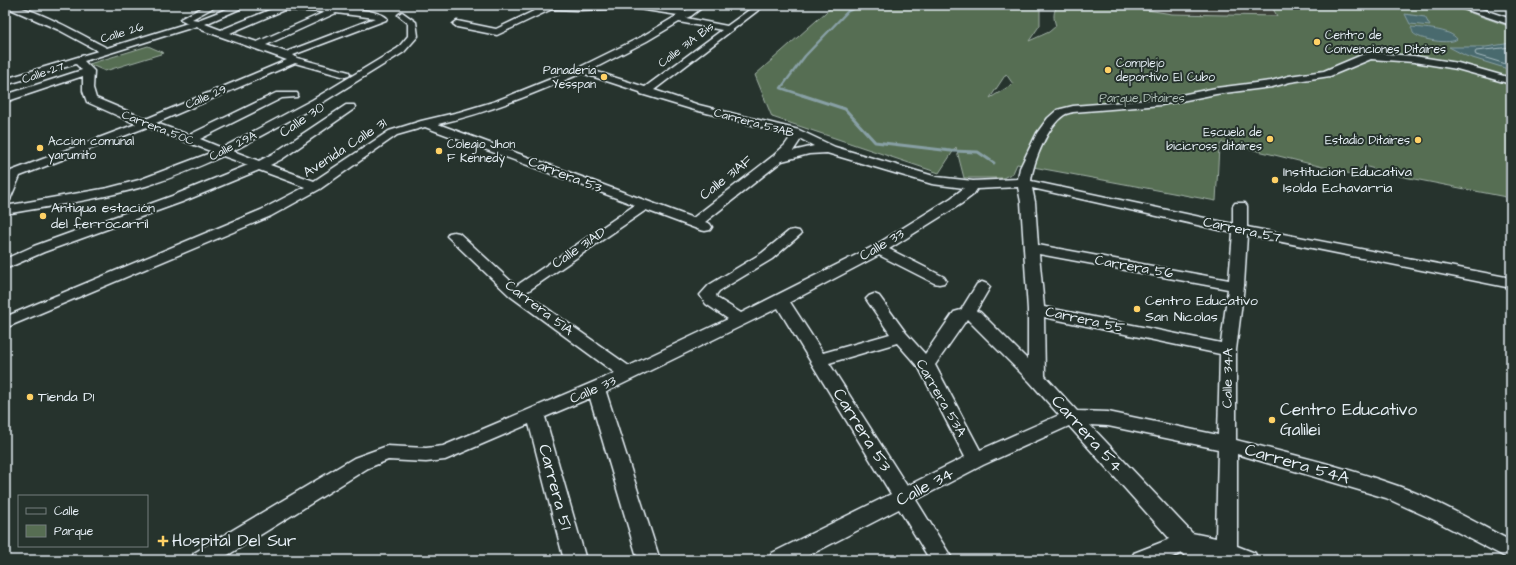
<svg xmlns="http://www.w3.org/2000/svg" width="1516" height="565" font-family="'Architects Daughter',sans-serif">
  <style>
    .built { fill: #3a3f39 }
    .green { fill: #576e53; stroke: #a0b0a6; fill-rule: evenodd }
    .water { fill: #486a6e; stroke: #88a0a5 }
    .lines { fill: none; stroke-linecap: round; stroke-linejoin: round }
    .shore { stroke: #a8bbc1; stroke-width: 1 }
    .stream-far1 { stroke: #88a0a5; stroke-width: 2.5 }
    .stream { stroke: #88a0a5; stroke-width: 3 }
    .minor-casing { stroke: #e8f1f8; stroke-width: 3 }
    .minor { fill: #26332d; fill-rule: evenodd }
    .poi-dot { fill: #ffd166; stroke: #26332d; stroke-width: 1.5 }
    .labels { text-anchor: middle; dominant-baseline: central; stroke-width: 4; stroke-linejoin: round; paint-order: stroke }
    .far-street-label { font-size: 12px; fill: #e8f1f8; stroke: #26332d }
    .far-poi-label { font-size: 12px; fill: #e8f1f8; stroke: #26332d; text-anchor: start }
    .far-park-label { font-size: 12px; fill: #aebdb6; stroke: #26332d }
    .street-label { font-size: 14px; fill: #e8f1f8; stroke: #26332d }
    .poi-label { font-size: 14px; fill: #e8f1f8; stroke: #26332d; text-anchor: start }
    .near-poi-label { font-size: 17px; fill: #e8f1f8; stroke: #26332d; text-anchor: start }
    .near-street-label { font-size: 17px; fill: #e8f1f8; stroke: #26332d }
  </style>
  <rect width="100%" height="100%" fill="#26332d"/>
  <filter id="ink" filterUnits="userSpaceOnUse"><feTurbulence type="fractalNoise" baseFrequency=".025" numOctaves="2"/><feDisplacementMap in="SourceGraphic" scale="8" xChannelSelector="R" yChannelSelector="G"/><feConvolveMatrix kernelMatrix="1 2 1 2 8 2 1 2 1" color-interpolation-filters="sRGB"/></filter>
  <g filter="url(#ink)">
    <polygon class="built" points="1116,5 1271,5 1278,16 1172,14"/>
    <g class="green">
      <path d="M834 5H1040V25L1029 41 1049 32 1056 26C1053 17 1053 12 1058 5H1116L1172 14 1277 16 1271 5H1448L1511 27V198L1399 176 1364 166 1355 175 1222 142 1219 147 1216 201 1017 164 1013 173 1003 178H964L956 147 939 173 772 117 755 75ZM1006 74 1013 84 990 98Z"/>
      <polygon points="148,46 164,53 105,71 89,64"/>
    </g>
    <g class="water">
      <polygon points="1405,14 1425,17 1430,26 1410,24"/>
      <path d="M1411 27C1422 28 1450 29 1457 39 1451 45 1419 40 1413 33 1413 32 1411 27 1411 27Z"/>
      <polygon points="1511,43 1511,67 1508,69 1466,56 1449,47 1486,47"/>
    </g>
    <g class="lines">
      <polyline class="shore" points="1511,47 1476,51 1475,53 1476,55 1506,64 1511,64"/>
      <polyline class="stream-far1" points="805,96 781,88 805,56 848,11 861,5"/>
      <polyline class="stream" points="802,95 845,109 875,142 951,151 978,152 994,163"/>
      <g class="minor-casing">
        <g id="minor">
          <path d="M5 5C31 5 82 35 107 48L188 23 180 19 207 5H218L192 19 198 20 237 5H249L205 24 221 30 272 9 257 8 253 5C276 5 373 4 387 18L386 20 293 55 297 58 349 72 350 74 349 76 345 77 295 63 156 123 189 135 276 93H297L298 95 297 97 282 98 200 139 222 148 312 100 398 48 408 36V23L398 15 402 12 416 22 418 36 404 52 320 104 233 151 259 161 274 153 346 105H354L355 107 354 109 282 159 270 165 314 181 389 131 421 121 459 112 496 101 578 68 641 37 678 15 632 8 578 10 552 9 497 35 457 27 453 24 457 21 496 29 542 7 541 5H653L685 11 695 5H705L691 16 686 18 727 26 756 5H765L654 90 699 105 799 130 835 147 937 177 973 181 1018 179 1020 168 1037 133 1048 118 1057 110 1073 106 1161 99 1216 88 1271 81 1289 76 1324 71 1362 55 1371 53 1414 56 1458 63 1511 78V84L1457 69 1414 62 1371 59 1330 76 1290 82 1272 87 1216 94 1161 105 1073 112C1070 113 1067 113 1064 115 1048 125 1033 162 1031 181L1233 224V206L1235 203H1245L1247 206V227L1511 278V288L1247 235 1244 286 1236 350V440C1290 454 1346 467 1398 486 1437 500 1474 522 1511 541V560L1432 519 1386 498 1237 454V546L1255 553 1258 560H1215V557L1211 555 1214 560H1189L1183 553 1164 560H1131L1134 553 1170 539 1069 426 983 465 916 500 953 560H930L899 509 800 560H769L772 553 891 494 778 308 606 392 660 560H638L590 398 545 417 586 560H564L529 424 445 460 426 462 388 460 368 468 220 560H191L194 553 354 458 387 446 426 448 443 446 615 373 510 296 447 236 449 233 454 232 459 233 516 286 635 205 425 127 397 135 320 189 271 216 5 328V317L261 210 305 187 259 170 182 202 44 252 5 269V259L34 246 172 196 248 165 223 156C198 167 173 178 146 186 100 199 52 206 5 214V206L108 188 139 180 213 152 147 127 20 176 11 197 10 200 5 201V182L11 171 136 124 87 102 83 91V76L5 102V95L82 70 76 64 5 85V79L98 51 59 30 6 7ZM284 10 325 12 257 42 230 33ZM336 13 375 18 286 52 266 45ZM679 22 722 30 645 87 591 70 647 41ZM197 26 202 30 287 60 146 119 96 98 93 88 94 71 84 61ZM582 73 640 92 641 94 691 109 792 135 785 145 773 156 693 218 438 124C488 113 535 93 582 73ZM801 139 814 146 793 151ZM827 153 932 184 964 188 951 198 874 246 741 313 717 298 716 295 719 291 772 259 801 234 799 231 794 230 789 231 762 253 709 285 700 295 706 304 728 319 629 366 525 293 646 210 700 230 705 231 710 230 712 227 710 224 705 222 782 161 809 154ZM1018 187 1021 202 1028 310V360L980 312 976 311 990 287 987 284 982 282 977 284 961 310 954 312 925 354 906 333 879 296 874 294 869 296 866 299 890 334 823 353 790 302 879 255 934 283 939 284 944 283 946 280 944 277 889 249 961 204 973 195 977 189ZM1032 188 1233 233 1229 280 1038 245 1035 202ZM1039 254 1228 289 1221 343 1044 307ZM1044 317 1220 354 1218 435 1108 412 1077 411 1045 376ZM967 319 1030 382 1059 415 980 450 935 365ZM897 343 919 368 965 457 907 486 829 363ZM1090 425 1108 426 1218 449 1216 538 1192 533Z"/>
          <polygon points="1458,5 1470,5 1511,19 1511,25 1459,7"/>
        </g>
      </g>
      <use href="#minor" class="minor"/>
    </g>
  </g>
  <g class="poi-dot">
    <circle cx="1317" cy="42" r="4"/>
    <circle cx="1108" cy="70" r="4"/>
    <circle cx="604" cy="77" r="4"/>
    <circle cx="1270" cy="139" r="4"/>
    <circle cx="1418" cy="140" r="4"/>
    <circle cx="40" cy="148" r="4"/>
    <circle cx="439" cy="151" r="4"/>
    <circle cx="1275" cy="180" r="4"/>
    <circle cx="43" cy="216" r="4"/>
    <circle cx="1137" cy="309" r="4"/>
    <circle cx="30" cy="397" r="4"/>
    <circle cx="1272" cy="420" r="4"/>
    <path d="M161 535h4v4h4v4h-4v4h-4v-4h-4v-4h4z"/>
  </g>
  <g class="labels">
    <g class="far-street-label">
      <text transform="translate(122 33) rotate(-17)">Calle 26</text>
      <text transform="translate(686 45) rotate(-37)">Calle 31A Bis</text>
      <text transform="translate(43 73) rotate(-19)">Calle 27</text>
      <text transform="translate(206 97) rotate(-23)">Calle 29</text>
      <text transform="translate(754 123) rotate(15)">Carrera 53AB</text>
      <text transform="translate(158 128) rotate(21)">Carrera 50C</text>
      <text transform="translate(233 146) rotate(-27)">Calle 29A</text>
    </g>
    <g class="far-poi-label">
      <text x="1325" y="35">Centro de<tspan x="1325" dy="14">Convenciones Ditaires</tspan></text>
      <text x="1116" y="63">Complejo<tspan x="1116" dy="14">deportivo El Cubo</tspan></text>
      <text x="596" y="70" text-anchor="end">Panadería<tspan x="596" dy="14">Yesspan</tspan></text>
      <text x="1262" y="132" text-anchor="end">Escuela de<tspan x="1262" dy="14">bicicross ditaires</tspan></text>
      <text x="1410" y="140" text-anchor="end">Estadio Ditaires</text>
      <text x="48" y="141">Accion comunal<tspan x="48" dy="14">yarumito</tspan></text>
      <text x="447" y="144">Colegio Jhon<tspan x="447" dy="14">F Kennedy</tspan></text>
    </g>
    <g class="far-park-label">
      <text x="1142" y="98">Parque Ditaires</text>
    </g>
    <g class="street-label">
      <text transform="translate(302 120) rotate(-34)">Calle 30</text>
      <text transform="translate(345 148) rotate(-33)">Avenida Calle 31</text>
      <text transform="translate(565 175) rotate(21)">Carrera 53</text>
      <text transform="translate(726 178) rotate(-38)">Calle 31AF</text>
      <text transform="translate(1242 230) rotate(12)">Carrera 57</text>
      <text transform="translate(882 245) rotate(-30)">Calle 33</text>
      <text transform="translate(579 248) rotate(-34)">Calle 31AD</text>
      <text transform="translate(1134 267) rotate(10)">Carrera 56</text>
      <text transform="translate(539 308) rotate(37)">Carrera 51A</text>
      <text transform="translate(1085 320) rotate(12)">Carrera 55</text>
      <text transform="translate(1228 378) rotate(-89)">Calle 34A</text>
      <text transform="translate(593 390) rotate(-24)">Calle 33</text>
      <text transform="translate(941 398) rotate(60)">Carrera 53A</text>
    </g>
    <g class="poi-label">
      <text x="1283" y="172">Institucion Educativa<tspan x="1283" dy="16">Isolda Echavarria</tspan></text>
      <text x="51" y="208">Antigua estación<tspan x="51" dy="16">del ferrocarril</tspan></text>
      <text x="1145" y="301">Centro Educativo<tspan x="1145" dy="16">San Nicolas</tspan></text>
      <text x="38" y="397">Tienda D1</text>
    </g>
    <g class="near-poi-label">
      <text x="1280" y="410">Centro Educativo<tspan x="1280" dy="20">Galilei</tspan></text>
      <text x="172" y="541">Hospital Del Sur</text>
    </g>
    <g class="near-street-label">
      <text transform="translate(862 430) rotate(58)">Carrera 53</text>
      <text transform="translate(1087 434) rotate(48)">Carrera 54</text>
      <text transform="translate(1297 464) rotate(16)">Carrera 54A</text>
      <text transform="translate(555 487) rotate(75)">Carrera 51</text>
      <text transform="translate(925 487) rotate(-28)">Calle 34</text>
    </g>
  </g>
  <rect width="1516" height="565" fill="none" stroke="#26332d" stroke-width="20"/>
  <rect x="10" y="10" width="1496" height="545" fill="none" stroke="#e8f1f8" stroke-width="1.5" filter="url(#ink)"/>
  <rect x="18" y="495" width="130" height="52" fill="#26332d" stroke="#747f7e"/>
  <rect x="26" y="508" width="20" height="6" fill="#26332d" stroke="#747f7e"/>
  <text x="54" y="515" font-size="12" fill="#e8f1f8">Calle</text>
  <rect x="26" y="525" width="20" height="12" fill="#576e53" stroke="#747f7e"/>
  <text x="54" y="535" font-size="12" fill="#e8f1f8">Parque</text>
</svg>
